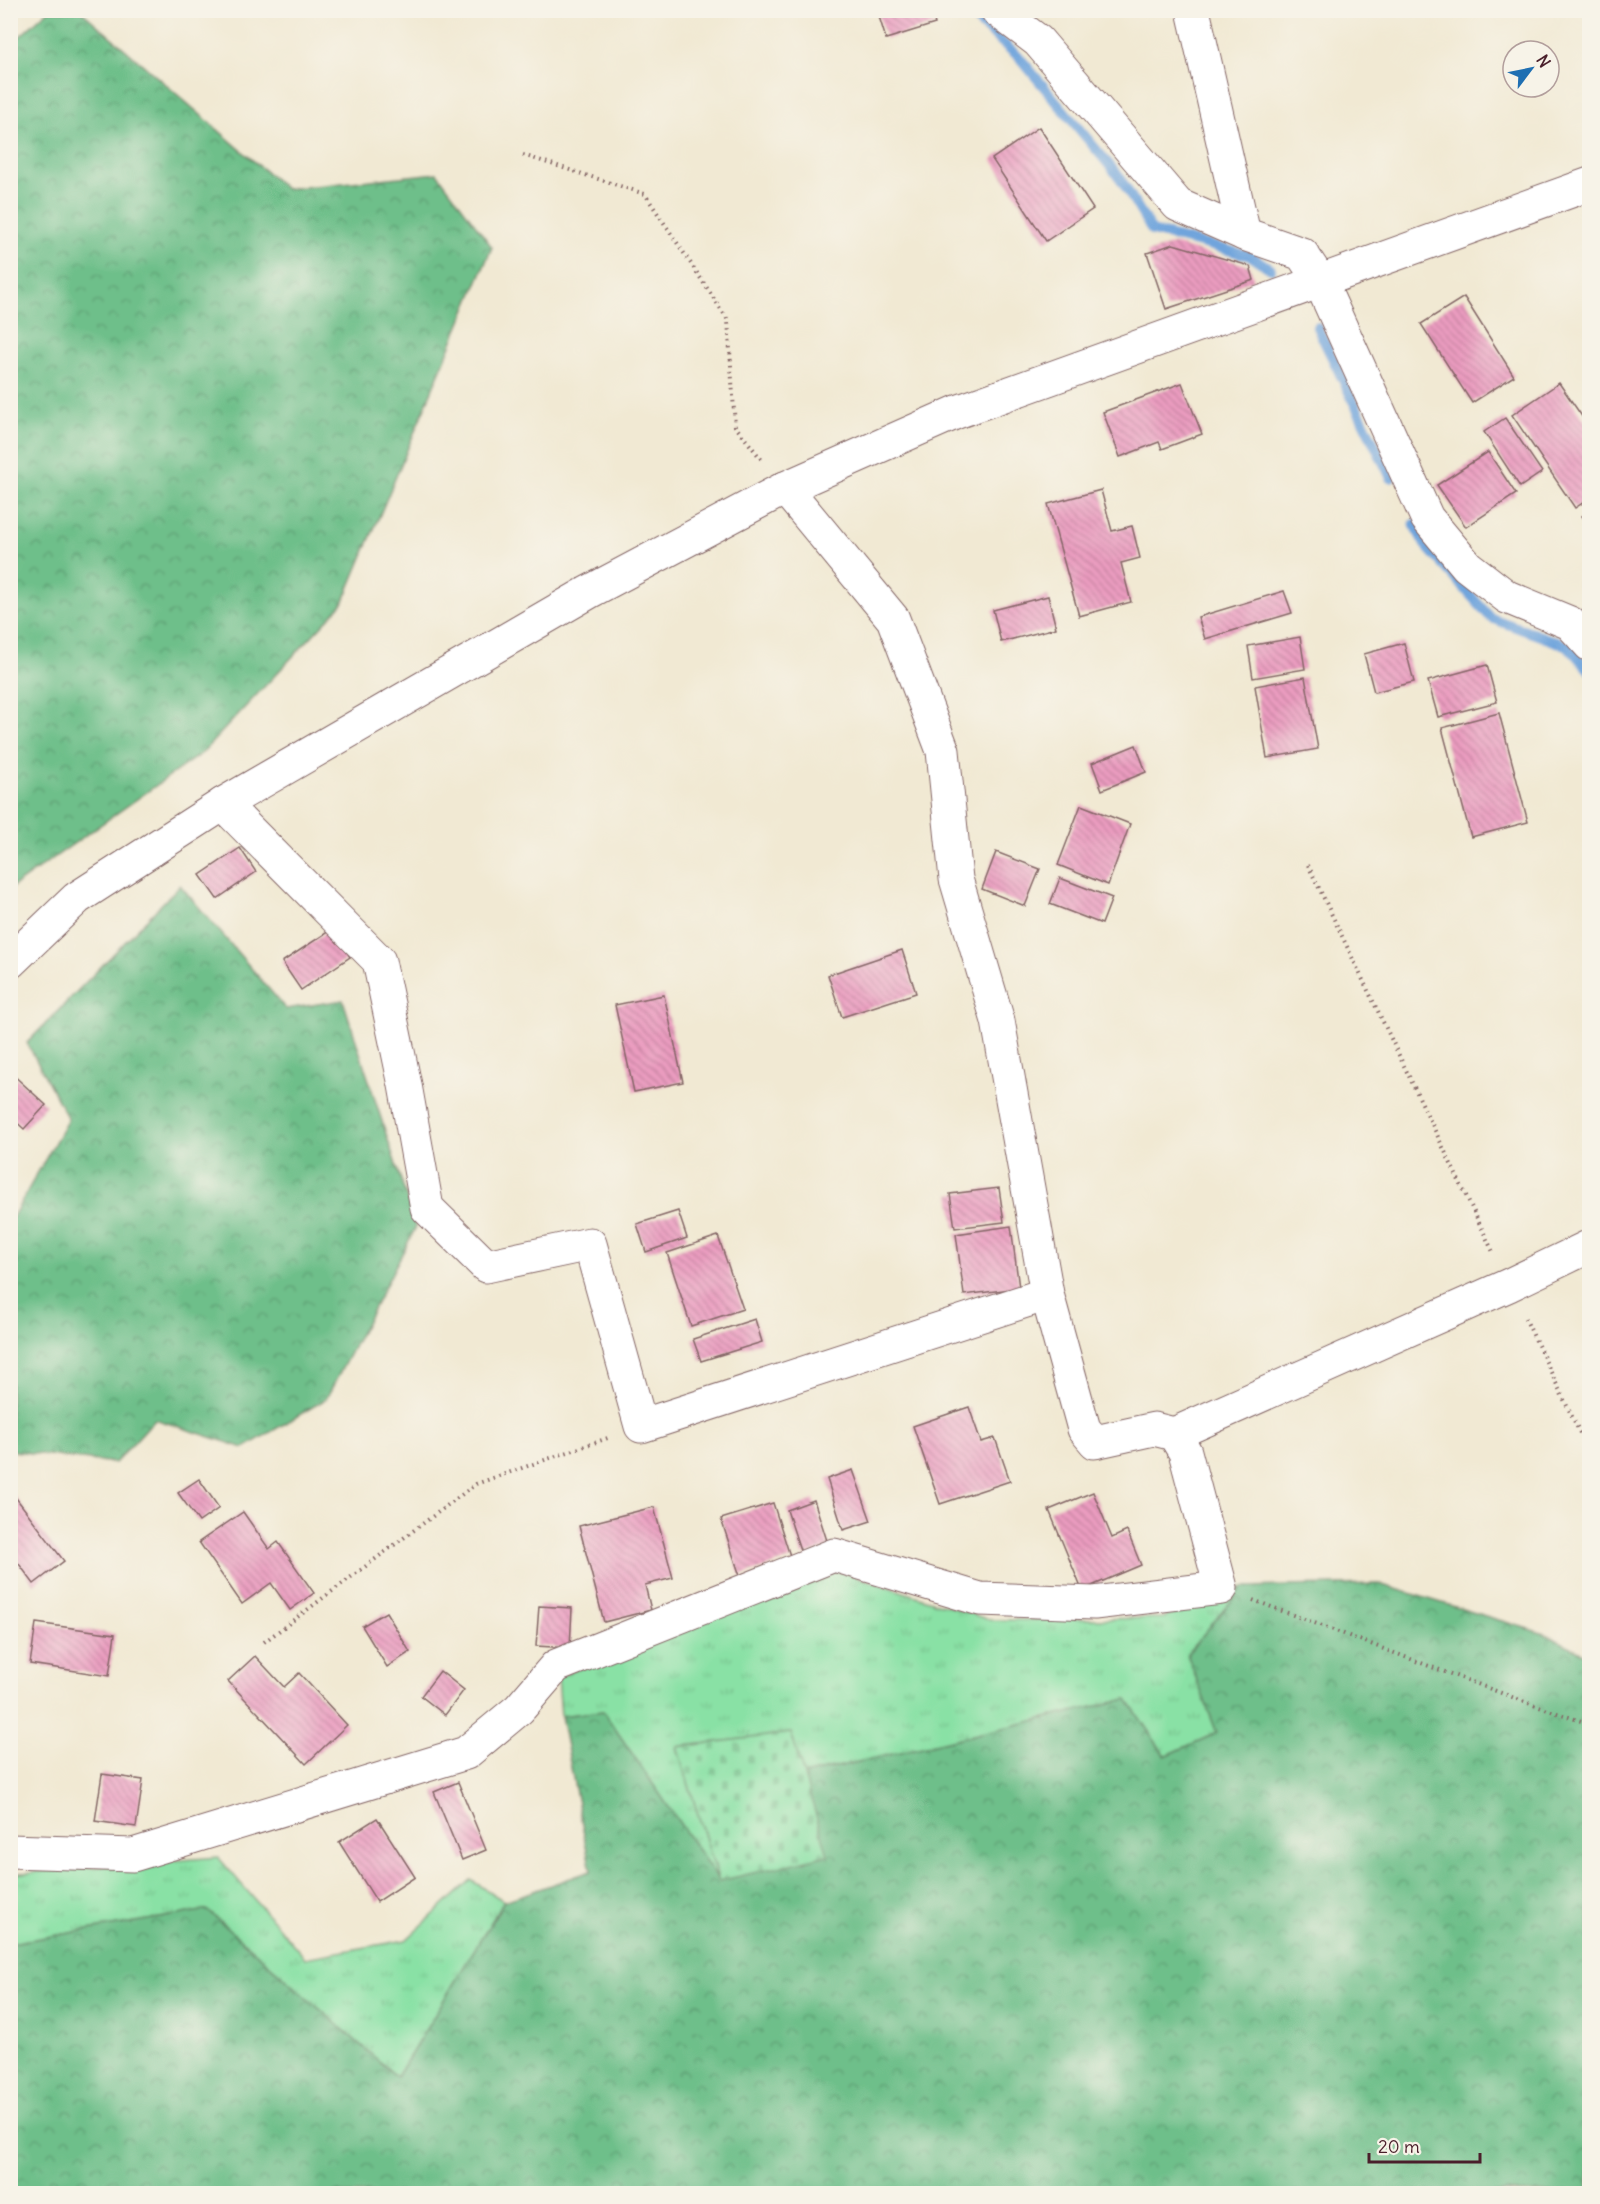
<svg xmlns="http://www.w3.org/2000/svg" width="1600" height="2204" font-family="Delius,sans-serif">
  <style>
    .grass { fill: url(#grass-tufts); stroke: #6a8068; stroke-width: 1.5 }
    .forest { fill: url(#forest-crowns); stroke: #5c6f5a; stroke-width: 1.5 }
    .cemetery { fill: url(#cemetery-stones); stroke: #6a8068; stroke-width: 1.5 }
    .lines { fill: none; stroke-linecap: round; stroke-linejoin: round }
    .stream { stroke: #70a4dc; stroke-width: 10 }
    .building { fill: url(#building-back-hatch) }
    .street-casing { stroke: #846666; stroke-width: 35 }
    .secondary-casing { stroke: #846666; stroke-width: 35 }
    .path { stroke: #846666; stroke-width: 4; stroke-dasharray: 1.5 4.5; stroke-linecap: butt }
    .street { stroke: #fff; stroke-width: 33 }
    .secondary { stroke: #fff; stroke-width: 33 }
  </style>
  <defs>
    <pattern id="grass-tufts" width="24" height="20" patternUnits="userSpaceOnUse" patternTransform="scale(1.5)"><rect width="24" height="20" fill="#89e1a5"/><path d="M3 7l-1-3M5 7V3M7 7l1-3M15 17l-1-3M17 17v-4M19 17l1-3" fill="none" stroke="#78c18e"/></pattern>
    <pattern id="forest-crowns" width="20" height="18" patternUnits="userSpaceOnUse" patternTransform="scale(1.5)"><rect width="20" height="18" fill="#6ebf8a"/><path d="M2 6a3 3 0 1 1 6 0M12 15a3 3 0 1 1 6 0" fill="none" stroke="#5c9b71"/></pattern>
    <pattern id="cemetery-stones" width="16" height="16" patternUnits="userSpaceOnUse" patternTransform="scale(1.5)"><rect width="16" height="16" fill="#89e1a5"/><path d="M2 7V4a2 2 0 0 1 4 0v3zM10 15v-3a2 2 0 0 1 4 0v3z" fill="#78c18e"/></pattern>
    <pattern id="building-back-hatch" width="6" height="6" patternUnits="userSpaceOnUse" patternTransform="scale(1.5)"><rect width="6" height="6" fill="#eb9cc0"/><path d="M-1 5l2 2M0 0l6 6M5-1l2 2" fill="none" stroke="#c07f9c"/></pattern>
  </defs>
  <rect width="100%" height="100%" fill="#f7f3e8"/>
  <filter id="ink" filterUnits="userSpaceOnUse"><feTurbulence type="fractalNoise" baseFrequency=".0167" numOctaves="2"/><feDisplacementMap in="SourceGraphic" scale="12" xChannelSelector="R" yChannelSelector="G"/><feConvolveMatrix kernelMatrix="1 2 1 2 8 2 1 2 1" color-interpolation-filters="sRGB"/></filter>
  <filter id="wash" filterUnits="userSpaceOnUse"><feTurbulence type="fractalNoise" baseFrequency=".008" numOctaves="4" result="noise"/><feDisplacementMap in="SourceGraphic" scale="24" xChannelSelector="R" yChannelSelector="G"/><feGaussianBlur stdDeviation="1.35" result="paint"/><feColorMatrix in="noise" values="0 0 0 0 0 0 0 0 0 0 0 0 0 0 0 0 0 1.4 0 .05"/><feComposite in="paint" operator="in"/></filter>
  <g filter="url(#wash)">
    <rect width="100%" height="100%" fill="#f1e9d3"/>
    <g class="grass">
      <polygon points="836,1570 990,1620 1163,1618 1243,1587 1187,1654 1217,1733 1165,1756 1127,1699 803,1775 791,1733 677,1747 719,1881 603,1711 561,1716 558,1677"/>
      <polygon points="218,1857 305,1958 406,1940 471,1880 504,1901 397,2077 207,1910 11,1943 11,1874"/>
    </g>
    <g class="forest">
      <polygon points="48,11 81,11 286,189 437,173 492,247 343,603 202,753 11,888 10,45"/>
      <polygon points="180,885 286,1009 343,1000 416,1227 326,1399 244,1448 155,1419 115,1463 14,1451 10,1446 11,1220 68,1119 27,1043"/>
      <polygon points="1379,1584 1545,1634 1589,1656 1589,2193 11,2194 11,1943 207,1910 397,2077 504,1901 591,1871 561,1716 603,1711 719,1881 827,1855 803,1775 1127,1699 1165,1756 1217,1733 1187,1654 1243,1587"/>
    </g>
    <polygon class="cemetery" points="791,1733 828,1855 719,1881 677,1747"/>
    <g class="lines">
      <g class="stream">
        <polyline points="964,10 1019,57 1120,178 1152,231 1251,256 1271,269"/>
        <polyline points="1317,327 1391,478"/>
        <polyline points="1414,524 1425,545 1491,618 1568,646 1590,671"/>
      </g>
    </g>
    <g id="blocks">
      <g class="building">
        <polygon points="877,10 931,10 935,24 886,39"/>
        <polygon points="1108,10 1125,10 1125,11 1109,15"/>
        <polygon points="1039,127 1093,209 1046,241 992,159"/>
        <polygon points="1173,244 1250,266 1254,280 1166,309 1147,253"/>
        <polygon points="1464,297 1514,376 1472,403 1421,324"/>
        <polygon points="1182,383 1202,434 1162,449 1159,442 1120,457 1103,412"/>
        <polygon points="1559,383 1590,428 1590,498 1575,508 1512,415"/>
        <polygon points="1505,418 1542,472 1520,487 1484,432"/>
        <polygon points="1488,452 1516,494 1466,527 1437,485"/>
        <polygon points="1101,490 1112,531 1132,526 1140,558 1121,563 1131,602 1079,616 1048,504"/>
        <polygon points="1590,511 1590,527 1582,516"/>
        <polygon points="1284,591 1292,613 1205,639 1198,617"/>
        <polygon points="1048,596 1056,628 1001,642 993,610"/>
        <polygon points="1300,637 1305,669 1253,678 1248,646"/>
        <polygon points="1404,643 1414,682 1374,692 1364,654"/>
        <polygon points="1487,665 1497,702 1438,717 1428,681"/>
        <polygon points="1305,677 1318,749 1267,758 1255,686"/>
        <polygon points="1499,713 1528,822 1471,837 1442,728"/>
        <polygon points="1136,745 1146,772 1102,790 1092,763"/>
        <polygon points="1081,805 1130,824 1108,885 1058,865"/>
        <polygon points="240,848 256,872 217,899 200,875"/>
        <polygon points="996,852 1040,869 1025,906 982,889"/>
        <polygon points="1060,878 1112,898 1102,924 1050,904"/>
        <polygon points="332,929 350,957 301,990 282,962"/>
        <polygon points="902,950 916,993 842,1017 828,975"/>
        <polygon points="664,995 683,1082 634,1092 615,1005"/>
        <polygon points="10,1072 46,1105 24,1129 10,1116"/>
        <polygon points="999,1188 1004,1222 955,1228 950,1194"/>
        <polygon points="678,1211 687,1238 646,1252 637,1224"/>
        <polygon points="1011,1226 1019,1288 964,1295 956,1234"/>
        <polygon points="718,1236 743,1309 691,1326 667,1253"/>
        <polygon points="755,1319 762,1342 701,1361 693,1339"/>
        <polygon points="969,1407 981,1442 995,1438 1010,1481 940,1504 913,1426"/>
        <polygon points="853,1470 871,1521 843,1530 827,1479"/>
        <polygon points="199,1479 219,1508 199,1522 178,1493"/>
        <polygon points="10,1490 64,1561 34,1584 10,1552"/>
        <polygon points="1093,1492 1112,1538 1127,1531 1141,1565 1082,1590 1049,1510"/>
        <polygon points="814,1500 829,1547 802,1556 787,1510"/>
        <polygon points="773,1503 791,1559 740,1576 721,1519"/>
        <polygon points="654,1507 673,1578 645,1585 651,1610 604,1622 579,1526"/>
        <polygon points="243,1512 269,1549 278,1542 314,1593 290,1610 271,1583 242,1604 199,1542"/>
        <polygon points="539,1606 572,1608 570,1648 536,1646"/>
        <polygon points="386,1612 410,1652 387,1667 362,1626"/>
        <polygon points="36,1623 115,1634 109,1676 30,1664"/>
        <polygon points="255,1656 284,1687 299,1673 347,1725 306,1764 228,1681"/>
        <polygon points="440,1671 464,1690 445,1715 421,1696"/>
        <polygon points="102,1774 143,1780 136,1827 95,1821"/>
        <polygon points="458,1782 486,1850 462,1860 434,1792"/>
        <polygon points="377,1818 415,1877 377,1902 339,1842"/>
      </g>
    </g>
  </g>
  <g filter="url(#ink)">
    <use href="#blocks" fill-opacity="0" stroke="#846666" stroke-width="1.5"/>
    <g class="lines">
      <g class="street-casing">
        <g id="street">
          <polyline points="997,10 1038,41 1178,205 1244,234 1302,254 1320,281 1427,518 1467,566 1507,597 1570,623 1590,645"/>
          <polyline points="1193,10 1244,234"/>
          <polyline points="223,804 379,961 405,1085 427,1208 486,1266 590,1244 641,1426 1047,1294"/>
          <polyline points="1174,1434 1509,1285 1590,1246"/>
          <polyline points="10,1851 133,1855 466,1753 519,1709 556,1666 834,1555 980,1599 1094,1603 1221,1588 1185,1452 1174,1434 1154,1429 1095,1442 1084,1429 1047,1294 998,1021 956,879 943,751 893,619 785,488"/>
        </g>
      </g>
      <g class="secondary-casing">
        <polyline id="secondary" points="10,962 77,898 223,804 589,592 785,488 957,412 1590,184"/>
      </g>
      <g class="path">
        <polyline points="523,155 645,194 728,320 735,426 762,460"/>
        <polyline points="1308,865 1494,1254"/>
        <polyline points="1525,1318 1590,1454"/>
        <polyline points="1253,1600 1536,1706 1590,1724"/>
        <polyline points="264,1642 476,1484 608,1438"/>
      </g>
      <use href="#street" class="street"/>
      <use href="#secondary" class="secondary"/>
    </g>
  </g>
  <rect width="1600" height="2204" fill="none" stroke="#f7f3e8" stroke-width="36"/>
  <g transform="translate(1531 69) rotate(58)"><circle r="28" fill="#f7f3e8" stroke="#b29e9c" stroke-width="1.5"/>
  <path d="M0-4.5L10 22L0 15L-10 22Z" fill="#1f6fb2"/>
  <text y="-9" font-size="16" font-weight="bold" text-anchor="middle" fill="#4a1f2b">N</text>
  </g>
  <path d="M1369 2153v9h111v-9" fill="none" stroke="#4a1f2b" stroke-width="3"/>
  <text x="1378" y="2153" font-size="18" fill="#4a1f2b" stroke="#f7f3e8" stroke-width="4.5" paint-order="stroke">20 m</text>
</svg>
